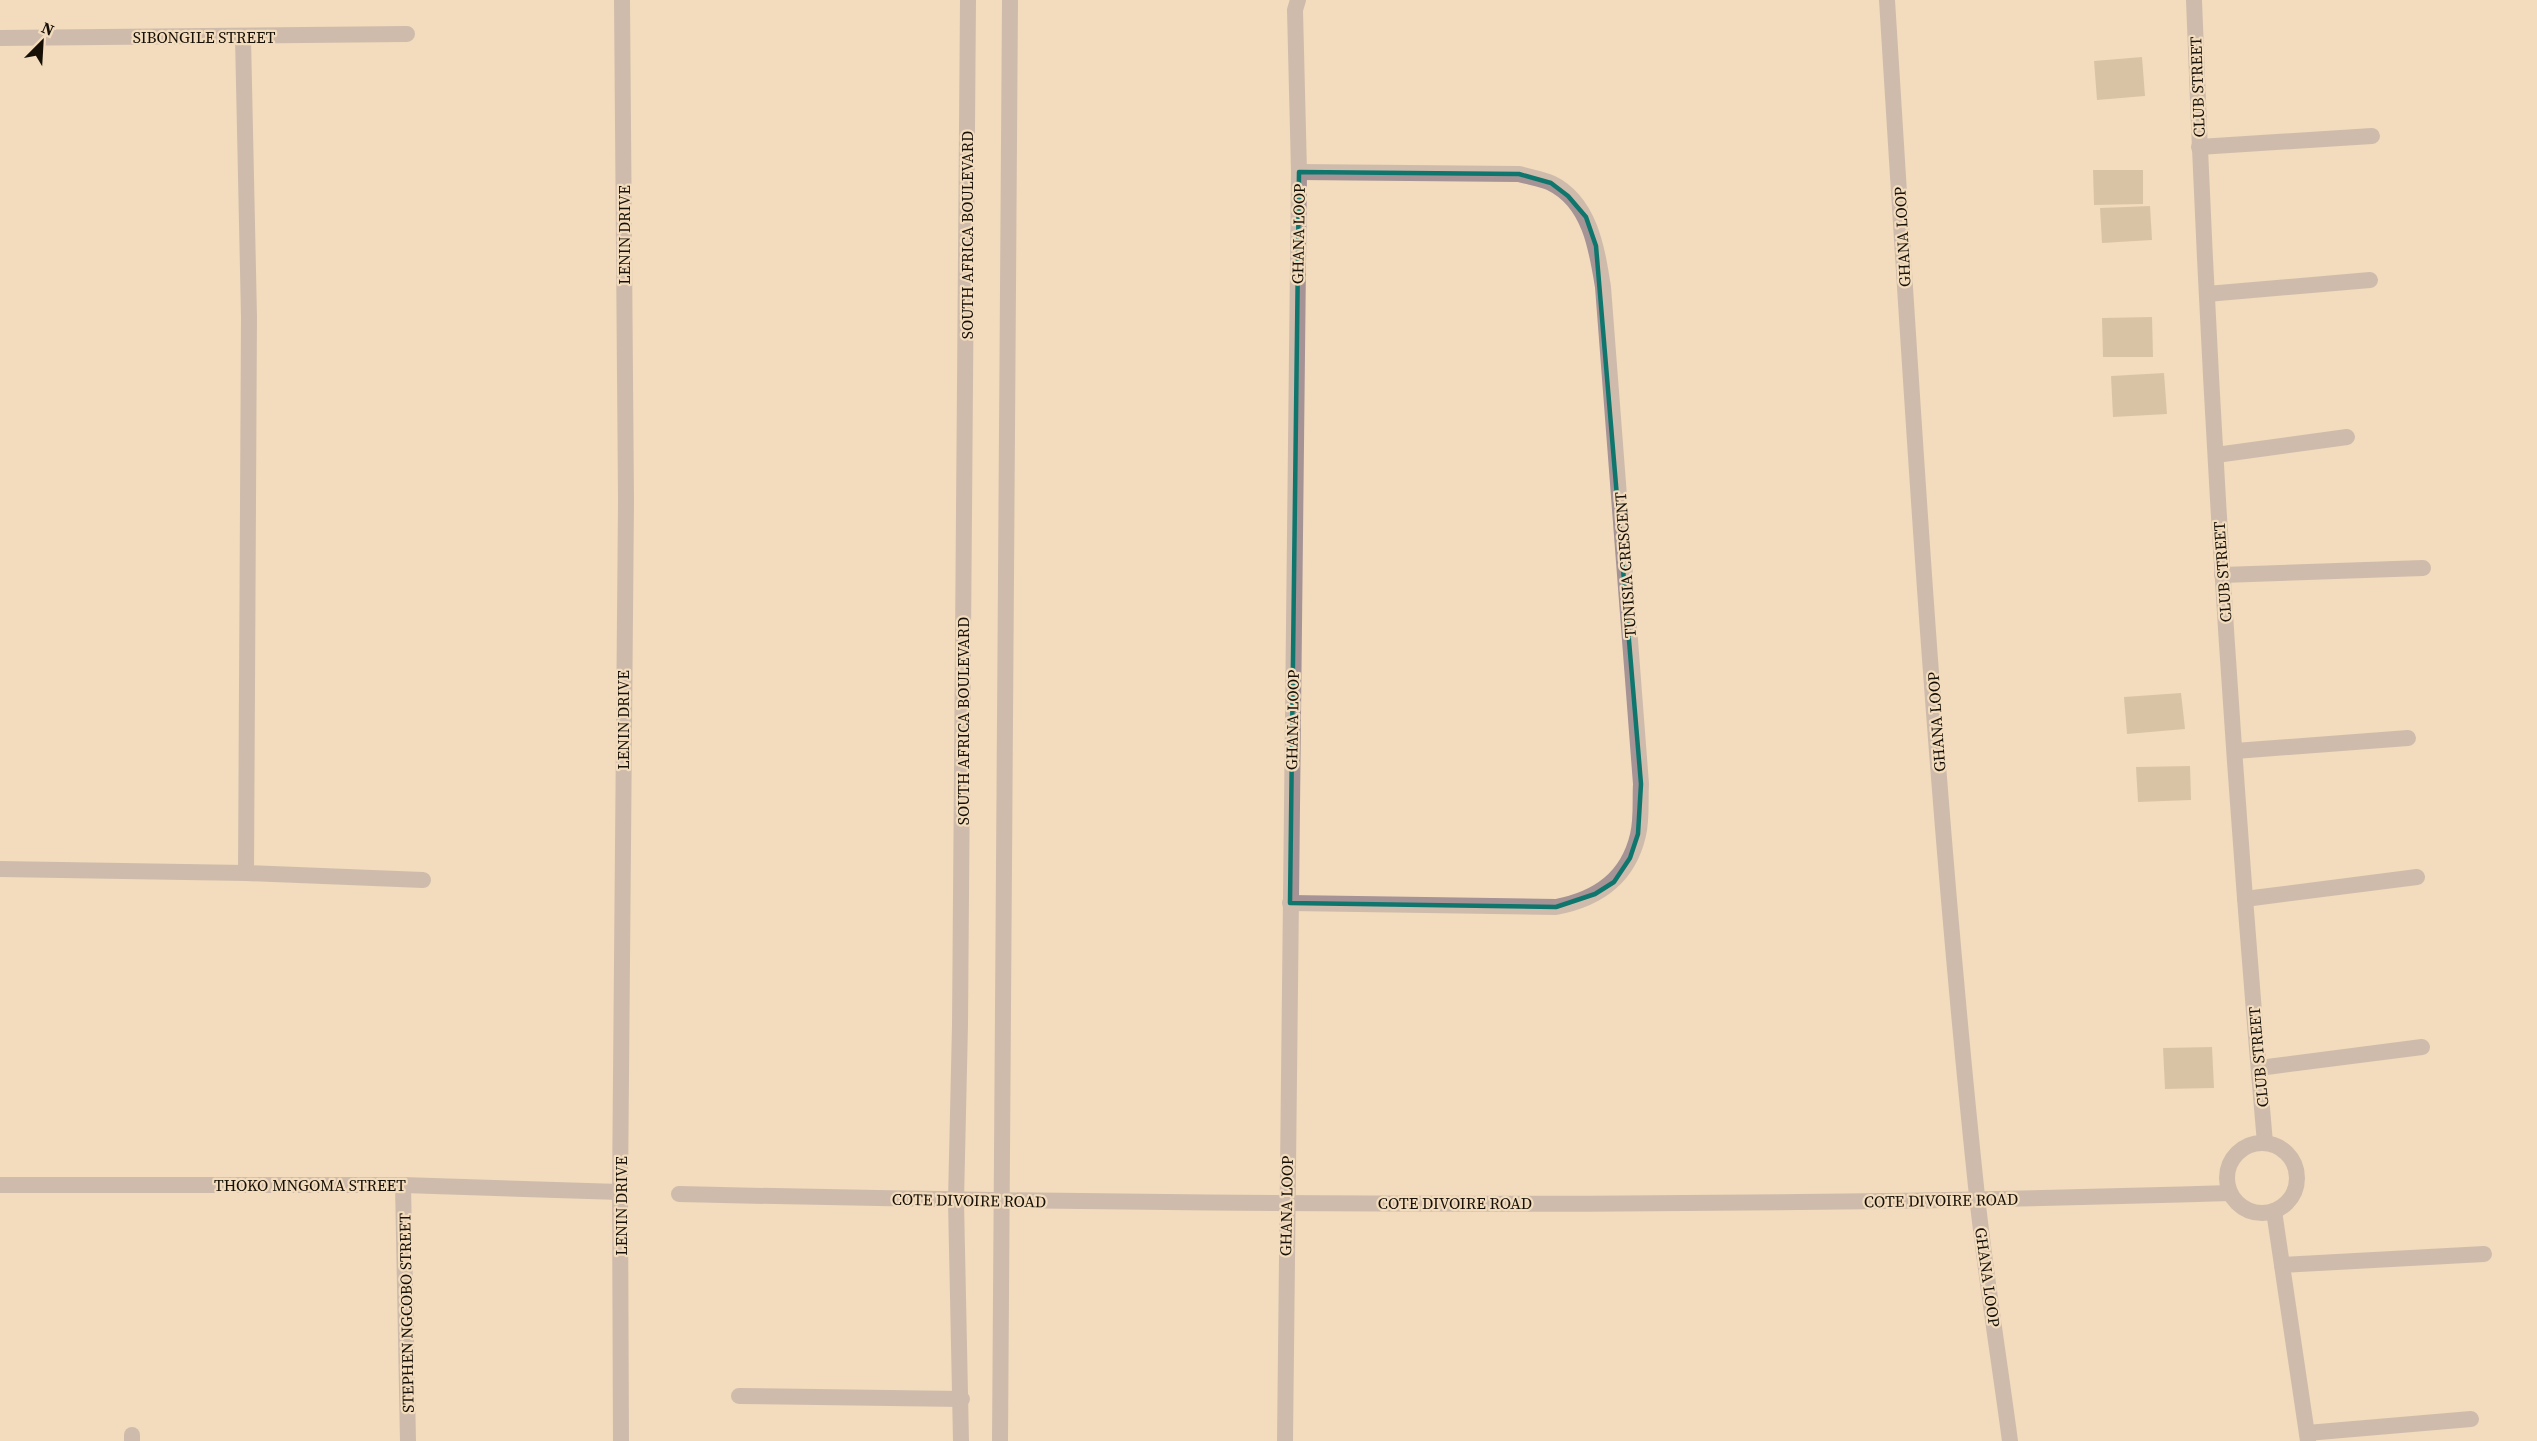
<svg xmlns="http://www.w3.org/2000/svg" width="2537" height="1441" font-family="'Source Serif 4',serif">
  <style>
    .building { fill: #baa588 }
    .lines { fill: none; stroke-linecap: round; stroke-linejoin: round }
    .minor { stroke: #a59395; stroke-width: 16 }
    .tertiary { stroke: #a59395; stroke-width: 16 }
    .marked { fill: none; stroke: #0f766e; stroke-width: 4.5; stroke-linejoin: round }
    .labels { text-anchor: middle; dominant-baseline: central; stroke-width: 4.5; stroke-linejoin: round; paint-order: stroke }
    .street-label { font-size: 16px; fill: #160f05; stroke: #f2dcbd }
  </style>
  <rect width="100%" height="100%" fill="#f2dcbd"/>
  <g class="building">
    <polygon points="2142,57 2145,96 2097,100 2094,61"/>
    <polygon points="2093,170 2143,170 2143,204 2094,205"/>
    <polygon points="2150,206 2152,240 2102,243 2100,208"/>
    <polygon points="2152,317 2153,357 2103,357 2102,318"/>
    <polygon points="2164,373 2167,414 2113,417 2111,376"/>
    <polygon points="2181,693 2185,729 2127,734 2124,697"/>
    <polygon points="2190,766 2191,800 2138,802 2136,767"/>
    <polygon points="2212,1047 2214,1088 2165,1089 2163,1048"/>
  </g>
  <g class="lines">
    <g class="minor">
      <path d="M1887 0C1912 399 1935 798 1977 1196 1986 1278 1999 1359 2010 1441"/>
      <path d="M2194 0C2208 382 2232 763 2265 1143"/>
      <polyline points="243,37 249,317 246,873"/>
      <polyline points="0,38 407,34"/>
      <polyline points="2199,147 2372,136"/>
      <polyline points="2207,294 2370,280"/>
      <polyline points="2216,455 2347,437"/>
      <polyline points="2222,575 2423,568"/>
      <polyline points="2235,751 2408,738"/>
      <polyline points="0,869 246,873 423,880"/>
      <polyline points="2245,899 2417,877"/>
      <path d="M1290 903 1556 907C1598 899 1628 878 1638 835 1642 819 1640 800 1641 784L1603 287C1597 249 1590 202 1551 183 1542 179 1529 177 1519 174L1299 172"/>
      <polyline points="2259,1068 2422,1047"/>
      <circle cx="2262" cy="1178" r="35"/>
      <polyline points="0,1185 403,1185 620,1192"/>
      <polyline points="403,1185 408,1441"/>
      <path d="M679 1194C1196 1206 1713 1209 2230 1193"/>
      <polyline points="2274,1211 2308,1441"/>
      <polyline points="2282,1265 2484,1254"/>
      <polyline points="739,1396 962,1399"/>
      <polyline points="2307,1433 2471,1419"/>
      <polyline points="132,1441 132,1435"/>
      <polyline points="961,1441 956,1201 960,1025 968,0"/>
      <polyline points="1000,1441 1010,0"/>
      <polyline points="1285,1441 1299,172 1295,10 1298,0"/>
    </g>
    <polyline class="tertiary" points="621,1441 620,1192 626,501 622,0"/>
  </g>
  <path d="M0 0H2537V1441H0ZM1299 172 1519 174 1551 183 1568 196 1586 217 1596 246 1641 784 1638 834 1630 858 1614 882 1595 894 1556 907 1290 903Z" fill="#f2dcbd" fill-opacity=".55" fill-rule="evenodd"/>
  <path class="marked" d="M1299 172 1519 174 1551 183 1568 196 1586 217 1596 246 1641 784 1638 834 1630 858 1614 882 1595 894 1556 907 1290 903Z"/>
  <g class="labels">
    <g class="street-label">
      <text x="204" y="37">SIBONGILE STREET</text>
      <text transform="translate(2197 87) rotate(-92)">CLUB STREET</text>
      <text transform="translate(1298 234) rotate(-89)">GHANA LOOP</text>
      <text transform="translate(624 235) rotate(-90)">LENIN DRIVE</text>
      <text transform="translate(967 235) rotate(-90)">SOUTH AFRICA BOULEVARD</text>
      <text transform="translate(1902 237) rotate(-93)">GHANA LOOP</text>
      <text transform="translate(1625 565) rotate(-94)">TUNISIA CRESCENT</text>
      <text transform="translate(2222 572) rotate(-94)">CLUB STREET</text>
      <text transform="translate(623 720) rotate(-90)">LENIN DRIVE</text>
      <text transform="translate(1292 720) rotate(-89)">GHANA LOOP</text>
      <text transform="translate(963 721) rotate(-90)">SOUTH AFRICA BOULEVARD</text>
      <text transform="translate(1936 722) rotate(-94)">GHANA LOOP</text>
      <text transform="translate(2258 1057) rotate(-95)">CLUB STREET</text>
      <text x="310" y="1185">THOKO MNGOMA STREET</text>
      <text transform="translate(969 1200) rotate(1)">COTE DIVOIRE ROAD</text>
      <text transform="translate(1941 1200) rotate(-1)">COTE DIVOIRE ROAD</text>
      <text x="1455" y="1203">COTE DIVOIRE ROAD</text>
      <text transform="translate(621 1206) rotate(-90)">LENIN DRIVE</text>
      <text transform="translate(1286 1206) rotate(-89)">GHANA LOOP</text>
      <text transform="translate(1988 1277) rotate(82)">GHANA LOOP</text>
      <text transform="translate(406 1313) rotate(-91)">STEPHEN NGCOBO STREET</text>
    </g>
  </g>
  <g transform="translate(42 42) rotate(24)" stroke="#f2dcbd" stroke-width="4.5" paint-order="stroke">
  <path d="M0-4.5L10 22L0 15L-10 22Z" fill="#160f05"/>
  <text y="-9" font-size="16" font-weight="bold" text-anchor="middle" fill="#160f05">N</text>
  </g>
</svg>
